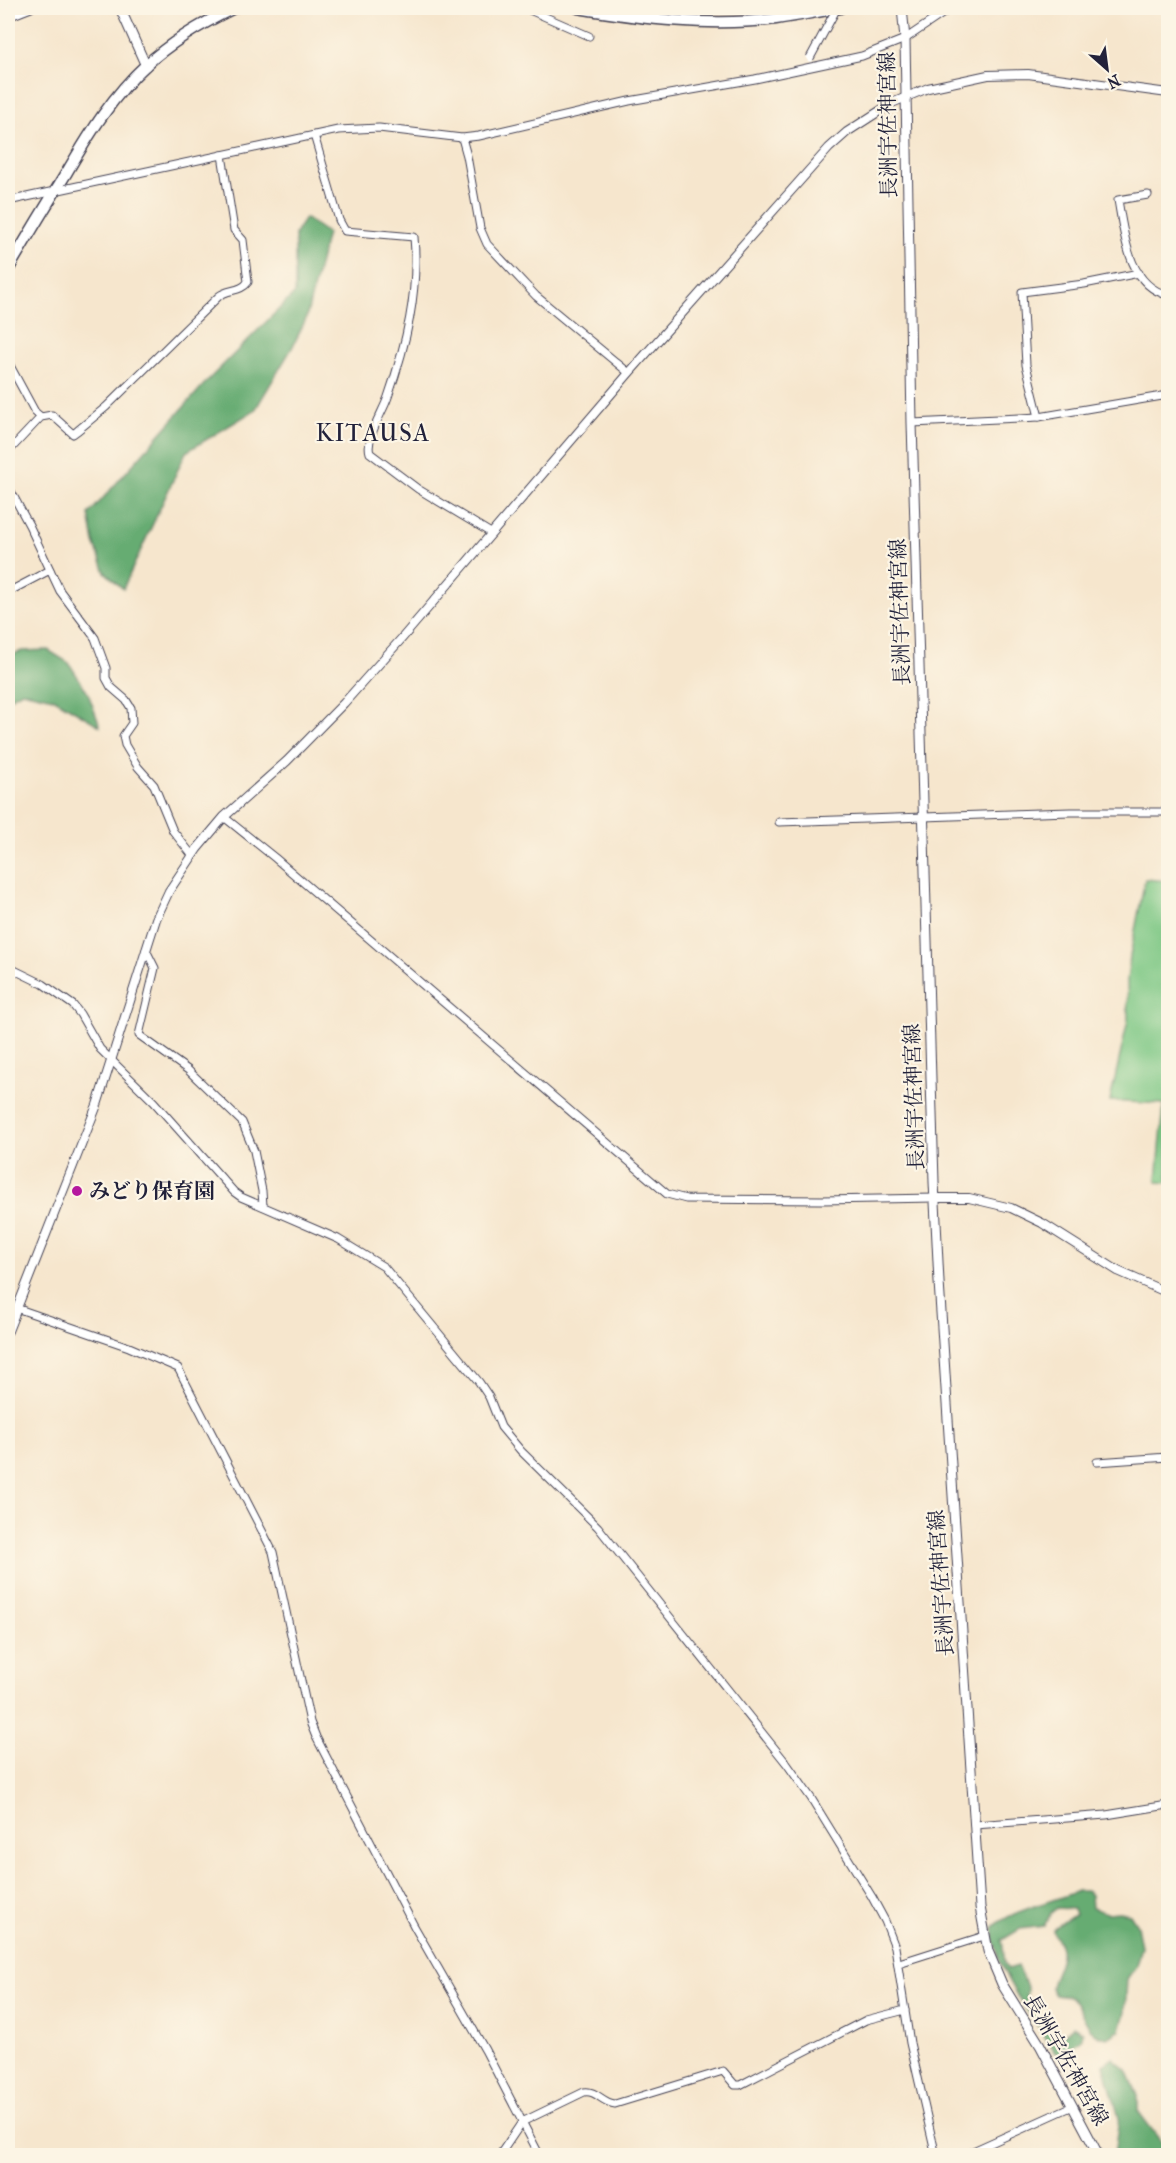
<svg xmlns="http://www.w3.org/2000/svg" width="1176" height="2163" font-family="'IM FELL French Canon','Noto Serif JP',serif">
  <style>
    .green { fill: #7dc784; stroke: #507460; stroke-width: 1.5 }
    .forest { fill: #66ac72; stroke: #446756; stroke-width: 1.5 }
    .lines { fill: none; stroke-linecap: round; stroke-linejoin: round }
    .minor-casing { stroke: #423f51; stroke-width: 9 }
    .tertiary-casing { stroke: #423f51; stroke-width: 10 }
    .secondary-casing { stroke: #423f51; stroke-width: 11 }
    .trunk-casing { stroke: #423f51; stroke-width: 13 }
    .minor { stroke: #fff; stroke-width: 7 }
    .tertiary { stroke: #fff; stroke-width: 8 }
    .secondary { stroke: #fff; stroke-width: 9 }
    .trunk { stroke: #fff; stroke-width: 10 }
    .minor-bridge-casing { stroke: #423f51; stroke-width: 9; stroke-linecap: butt }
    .minor-bridge { stroke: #fff; stroke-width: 7 }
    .poi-dot { fill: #b5179e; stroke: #fcf5e5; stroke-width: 2 }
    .labels { text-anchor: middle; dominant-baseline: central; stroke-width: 4.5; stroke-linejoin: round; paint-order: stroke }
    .street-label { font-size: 21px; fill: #22223b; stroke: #fcf5e5 }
    .poi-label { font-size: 21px; font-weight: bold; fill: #22223b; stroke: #fcf5e5; text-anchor: start }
    .quarter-label { font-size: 24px; letter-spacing: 1.5px; fill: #22223b; stroke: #fcf5e5 }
  </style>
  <rect width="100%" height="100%" fill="#fcf5e5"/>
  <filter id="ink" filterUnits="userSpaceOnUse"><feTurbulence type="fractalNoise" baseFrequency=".0167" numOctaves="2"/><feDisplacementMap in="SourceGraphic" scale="12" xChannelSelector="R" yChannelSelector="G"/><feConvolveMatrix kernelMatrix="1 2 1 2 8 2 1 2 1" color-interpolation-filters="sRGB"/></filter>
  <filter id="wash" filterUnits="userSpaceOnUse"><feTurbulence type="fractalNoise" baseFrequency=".008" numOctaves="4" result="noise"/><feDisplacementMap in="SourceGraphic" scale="24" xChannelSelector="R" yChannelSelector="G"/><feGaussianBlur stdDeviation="1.35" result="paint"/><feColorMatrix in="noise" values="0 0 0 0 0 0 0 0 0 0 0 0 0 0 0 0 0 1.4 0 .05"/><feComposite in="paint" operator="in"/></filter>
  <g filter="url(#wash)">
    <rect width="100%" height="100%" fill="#f6e6cd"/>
    <polygon class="green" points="1145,879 1168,881 1168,1183 1157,1182 1164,1104 1110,1101 1128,1020 1127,980 1130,956"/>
    <g class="forest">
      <polygon points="305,218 327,233 306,319 292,348 255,410 186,452 123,589 105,572 94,542 89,514 207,381 295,293 295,234"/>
      <polygon points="48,650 69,663 88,693 100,726 53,698 22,691 8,699 8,656 22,651"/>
      <path d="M1077 1891H1086L1091 1895 1092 1908 1107 1913 1119 1912 1130 1914 1137 1925 1141 1946 1136 1966 1127 1979 1125 2012 1120 2030 1108 2038C1080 2034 1085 2003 1069 1997 1065 1996 1059 1996 1055 1995L1051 1988C1052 1975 1063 1963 1061 1949 1060 1941 1054 1938 1053 1930 1060 1922 1067 1921 1075 1914L1073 1909 1057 1908 1051 1913 1044 1926 1020 1929 1002 1940 1005 1963 1008 1969 1018 1966 1027 1987 1026 1999 1031 2008 1059 2039 1073 2026 1083 2032 1081 2040 1061 2052 1055 2053C1049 2045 1046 2037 1040 2029 1018 1998 995 1967 993 1928 1007 1911 1056 1901 1077 1891Z"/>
      <polygon points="1113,2058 1127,2070 1138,2096 1138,2111 1168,2151 1168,2155 1114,2155 1119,2118 1104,2065"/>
    </g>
  </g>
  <g filter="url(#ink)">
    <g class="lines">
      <g class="minor-casing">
        <g id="minor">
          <polyline points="525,8 589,36"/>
          <polyline points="8,17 31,8"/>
          <path d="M314 135 339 220 345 231 414 237C419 292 406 345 388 397 383 412 365 439 370 453L418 489 491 533"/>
          <polyline points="462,138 467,156 480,228 487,244 536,296 629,373"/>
          <path d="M1148 195 1118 200C1124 233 1128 286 1168 295"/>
          <polyline points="8,201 338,130 379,128 462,138 479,136 629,101 755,79 862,56 905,39 951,8"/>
          <polyline points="8,362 35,412 41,417"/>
          <polyline points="1039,417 1026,365 1022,292 1084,284 1139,273"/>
          <polyline points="912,423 1039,417 1168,395"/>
          <path d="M8 452 41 417 52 415 73 434 77 431 106 407 219 296C228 289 241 292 248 282L243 240 234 230 222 155"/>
          <polyline points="8,486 29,525 60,591 95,638 106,668 106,678 111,687 126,700 131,708 132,723 123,736 125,745 138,767 154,785 173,831 192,855"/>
          <polyline points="8,592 50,570"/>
          <polyline points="224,817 275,858 667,1194 686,1199 822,1200 935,1198"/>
          <polyline points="779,822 1070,812 1168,812"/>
          <polyline points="146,950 155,968 139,1035 188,1070 242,1122 254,1151 262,1191 263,1206"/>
          <polyline points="8,967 43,984 73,1005 80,1014 100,1049 154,1102 234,1192 241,1197 338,1239 384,1267 479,1382 489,1397 501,1427 521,1451 598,1527 787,1764 811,1798 872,1897 885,1921 895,1947 910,2043 936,2156"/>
          <polyline points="16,1308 129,1347 178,1368 273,1552 310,1722 316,1737 414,1926 485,2050 540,2156"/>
          <polyline points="1097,1462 1168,1457"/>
          <polyline points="975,1825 1106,1815 1168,1805"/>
          <polyline points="899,1963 984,1936"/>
          <path d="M499 2156 522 2122 584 2092C597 2090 602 2103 615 2104L723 2071 735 2085H740L866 2020 905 2010"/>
          <polyline points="962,2156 1073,2106"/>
        </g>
      </g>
      <g class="tertiary-casing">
        <g id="tertiary">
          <polyline points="935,1198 969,1198 1011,1208 1042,1223 1118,1271 1168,1293"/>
          <polyline points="8,1331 97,1105 156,919 169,891 197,849 224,817 287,761 344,703 403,637 629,373 829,148 847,132 892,103 928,88 988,75 1028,74 1168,93"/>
        </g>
      </g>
      <g class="secondary-casing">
        <g id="secondary">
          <polyline points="120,8 146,66"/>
          <polyline points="902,8 905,39 912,423 934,1182 939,1282 980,1907 988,1951 1002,1984 1040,2045 1099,2156"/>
        </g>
      </g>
      <g class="trunk-casing">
        <g id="trunk">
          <path d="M578 8C643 19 710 27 776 19 798 16 819 11 840 8"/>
          <path d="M8 270C27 237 47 204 67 172 90 133 113 95 146 65 172 41 203 23 234 8"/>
        </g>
      </g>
      <use href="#minor" class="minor"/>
      <use href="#tertiary" class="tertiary"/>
      <use href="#secondary" class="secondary"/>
      <use href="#trunk" class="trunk"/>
      <g class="minor-bridge-casing">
        <polyline id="minor-bridge" points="810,58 837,8"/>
      </g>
      <use href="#minor-bridge" class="minor-bridge"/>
    </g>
  </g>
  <circle class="poi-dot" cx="77" cy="1191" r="6"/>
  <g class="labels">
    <g class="street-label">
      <text transform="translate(888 125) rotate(-91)">長洲宇佐神宮線</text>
      <text transform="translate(900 612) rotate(-92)">長洲宇佐神宮線</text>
      <text transform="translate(914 1097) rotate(-92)">長洲宇佐神宮線</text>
      <text transform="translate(941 1583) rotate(-94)">長洲宇佐神宮線</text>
      <text transform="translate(1066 2060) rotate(60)">長洲宇佐神宮線</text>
    </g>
    <g class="poi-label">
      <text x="89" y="1191">みどり保育園</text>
    </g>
    <g class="quarter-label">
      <text x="373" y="433">KITAUSA</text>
    </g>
  </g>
  <rect width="1176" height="2163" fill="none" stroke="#fcf5e5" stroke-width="30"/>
  <g transform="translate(1107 69) rotate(152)" stroke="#fcf5e5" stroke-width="4.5" paint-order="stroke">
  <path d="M0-4.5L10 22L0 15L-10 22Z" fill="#22223b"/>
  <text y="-9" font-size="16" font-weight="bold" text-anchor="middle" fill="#22223b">N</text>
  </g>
</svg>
